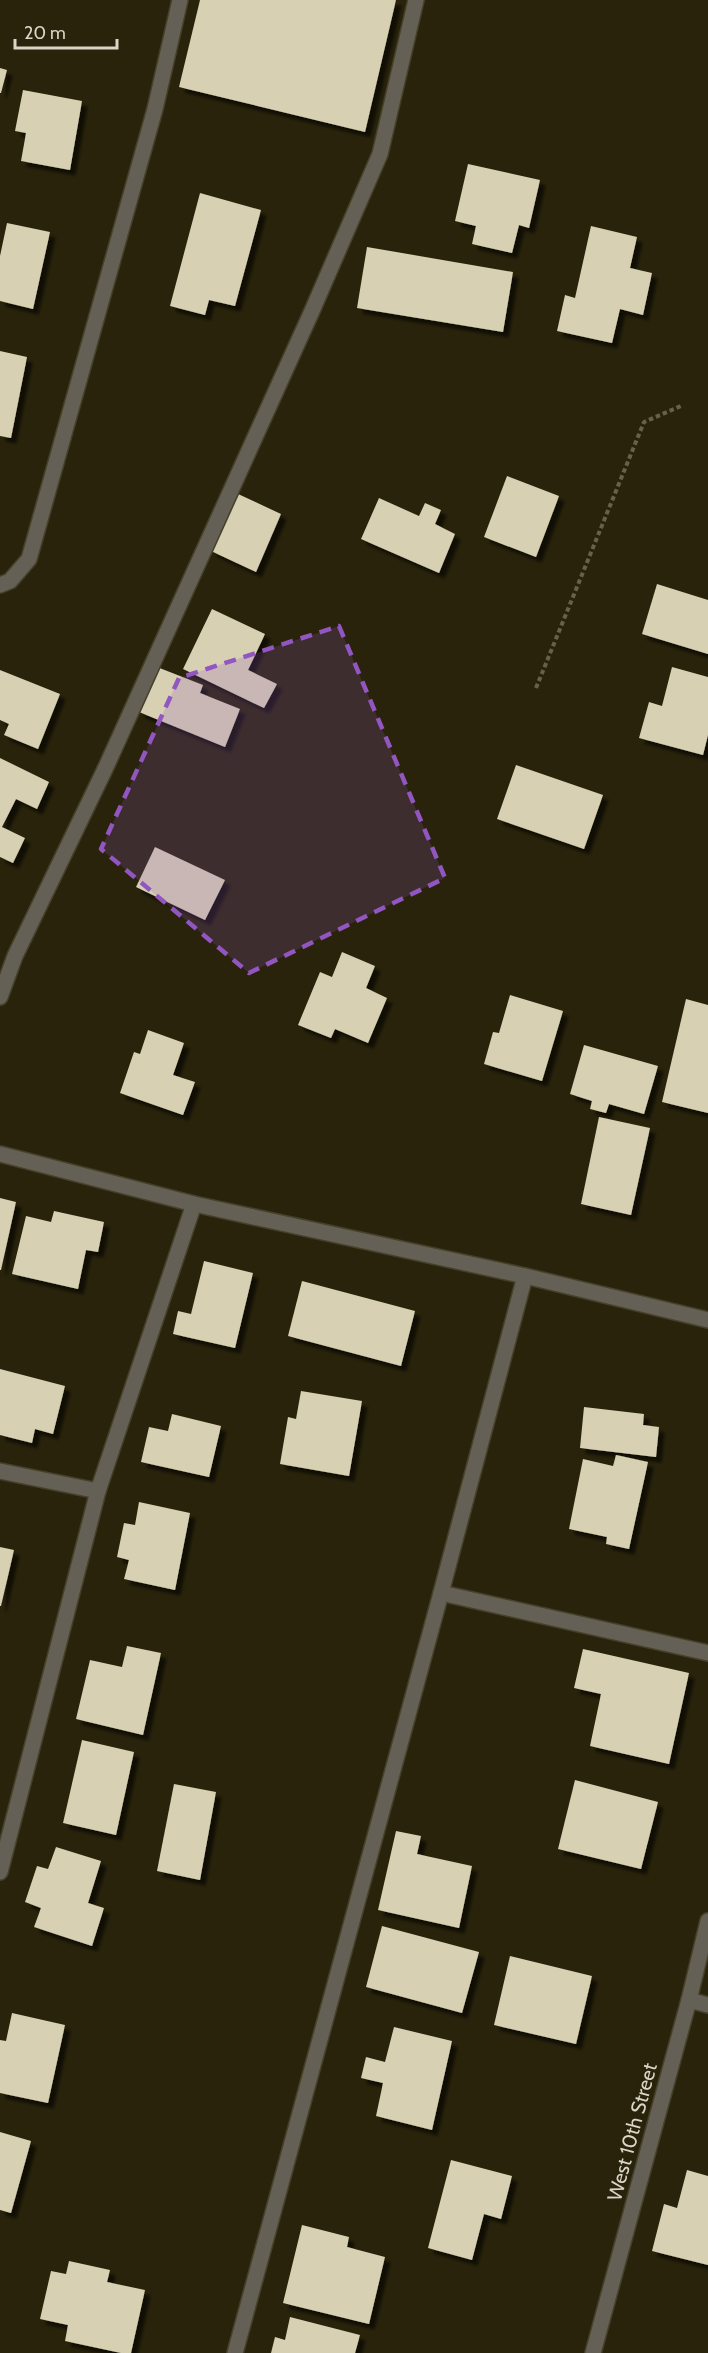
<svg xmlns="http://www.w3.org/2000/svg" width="708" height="2353" font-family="Cabin,sans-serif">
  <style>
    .building { fill: #d7d0b3; filter: url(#shadow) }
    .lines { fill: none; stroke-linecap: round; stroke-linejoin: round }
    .street-casing { stroke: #454029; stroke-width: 18 }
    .path { stroke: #65614c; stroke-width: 4; stroke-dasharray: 4.5 3; stroke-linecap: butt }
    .street { stroke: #646055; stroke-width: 15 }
    .marked { fill: #9256c1; fill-opacity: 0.2; stroke: #9256c1; stroke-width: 4.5; stroke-dasharray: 12 8; stroke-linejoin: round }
    .labels { text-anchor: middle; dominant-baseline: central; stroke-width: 6; stroke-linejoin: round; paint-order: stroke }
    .street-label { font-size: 20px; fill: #d9d6c7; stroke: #29230b }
  </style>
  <defs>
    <filter id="shadow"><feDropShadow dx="5.5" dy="5.5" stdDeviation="1.5" flood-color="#0009"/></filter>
  </defs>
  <rect width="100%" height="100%" fill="#29230b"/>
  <g class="building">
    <polygon points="200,0 396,0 365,132 179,87"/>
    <polygon points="0,68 7,70 1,93 0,93"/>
    <polygon points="23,90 82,101 70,170 21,161 26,133 15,131"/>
    <polygon points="468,164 540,180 529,228 519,225 512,253 472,244 476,226 455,221"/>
    <polygon points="200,193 261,210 235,306 209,300 205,315 170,306"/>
    <polygon points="7,223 50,232 33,309 0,301 0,256"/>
    <polygon points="591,226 637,237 630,268 652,273 643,315 620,309 612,343 557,331 565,295 575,298"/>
    <polygon points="367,247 513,272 503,332 357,308"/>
    <polygon points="0,351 27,357 11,438 0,436"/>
    <polygon points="507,476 559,496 536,557 484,537"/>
    <polygon points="236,493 281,514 256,572 211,551"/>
    <polygon points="379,498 419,516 425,503 441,510 435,524 455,534 439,573 361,539"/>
    <polygon points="657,584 708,600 708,654 642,634"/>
    <polygon points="212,609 265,634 248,670 277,684 264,708 183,669"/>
    <polygon points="157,667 203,685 200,693 240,709 225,747 139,712"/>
    <polygon points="672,667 708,677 708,735 703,755 639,738 649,702 662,706"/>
    <polygon points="0,670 60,694 38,749 4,735 9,724 0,720"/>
    <polygon points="0,758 49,782 37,809 16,799 2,827 25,838 13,863 0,857"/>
    <polygon points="516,765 603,795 584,849 497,819"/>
    <polygon points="155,847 225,880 205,920 136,887"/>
    <polygon points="342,952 375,966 366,988 387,998 368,1043 335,1029 331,1038 298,1025 320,972 332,977"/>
    <polygon points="510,995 563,1011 542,1081 484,1064 493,1032 499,1033"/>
    <polygon points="686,999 708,1005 708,1113 662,1102"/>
    <polygon points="148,1030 184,1043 173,1075 195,1082 183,1115 120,1093 134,1052 140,1054"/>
    <polygon points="584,1045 658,1066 644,1114 609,1104 606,1113 590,1109 592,1101 570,1094"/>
    <polygon points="599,1117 650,1128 631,1215 581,1204"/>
    <polygon points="0,1198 16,1202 1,1270 0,1270"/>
    <polygon points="54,1211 104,1222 98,1252 86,1250 78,1289 12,1274 26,1216 51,1222"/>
    <polygon points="204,1261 253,1273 235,1348 173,1334 178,1311 191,1314"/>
    <polygon points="302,1281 415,1311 401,1366 288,1336"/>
    <polygon points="0,1369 65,1386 53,1434 35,1429 32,1443 0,1435"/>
    <polygon points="301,1391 362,1401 349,1476 280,1464 288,1417 296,1419"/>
    <polygon points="584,1407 644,1414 643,1425 659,1427 656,1457 580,1448"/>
    <polygon points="172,1414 221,1426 209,1477 141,1462 149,1427 168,1431"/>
    <polygon points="616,1455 648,1462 629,1549 606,1544 607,1537 569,1529 583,1459 613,1466"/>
    <polygon points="139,1502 190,1513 175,1590 124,1579 129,1560 117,1557 124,1523 135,1525"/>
    <polygon points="0,1547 14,1550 1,1606 0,1606"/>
    <polygon points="127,1646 161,1653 143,1735 76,1719 90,1660 122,1667"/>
    <polygon points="583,1649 689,1673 669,1764 590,1746 601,1694 574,1688"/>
    <polygon points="82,1740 134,1752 116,1835 63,1823"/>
    <polygon points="575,1780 658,1802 641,1869 558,1849"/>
    <polygon points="174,1784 216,1792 200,1880 157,1871"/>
    <polygon points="396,1831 421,1836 417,1854 472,1866 459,1928 378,1910"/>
    <polygon points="56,1847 101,1861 88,1903 104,1908 92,1946 34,1927 41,1908 25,1902 37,1866 48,1869"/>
    <polygon points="382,1926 479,1952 462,2013 366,1987"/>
    <polygon points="510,1956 592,1976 576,2044 494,2025"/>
    <polygon points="12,2013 65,2025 48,2103 0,2093 0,2040 6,2041"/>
    <polygon points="394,2027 452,2041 432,2130 376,2116 383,2083 361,2078 366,2057 385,2062"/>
    <polygon points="0,2132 31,2141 11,2213 0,2210"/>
    <polygon points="451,2160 512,2176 501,2219 484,2214 472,2260 428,2248"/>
    <polygon points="687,2170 708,2176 708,2265 652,2251 664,2204 677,2208"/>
    <polygon points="302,2225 349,2237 347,2247 385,2257 369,2324 283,2303"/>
    <polygon points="69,2261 110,2270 107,2282 145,2290 131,2353 121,2353 65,2341 68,2325 40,2319 51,2271 66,2274"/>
    <polygon points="290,2317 360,2335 355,2353 271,2353 275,2337 285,2340"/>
  </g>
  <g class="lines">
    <g class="street-casing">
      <g id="street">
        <polyline points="0,585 10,581 29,559 155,109 180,0"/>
        <polyline points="0,997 15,956 106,767 312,311 380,154 416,0"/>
        <polyline points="0,1154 194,1204 525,1276 708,1320"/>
        <polyline points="0,1471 98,1491"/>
        <polyline points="441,1593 708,1653"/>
        <polyline points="0,1872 98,1491 194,1204"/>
        <polyline points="689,2000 708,2005"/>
        <polyline points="235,2353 441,1593 525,1276"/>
        <polyline points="593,2353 689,2000 708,1921"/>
      </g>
    </g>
    <polyline class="path" points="536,688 644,422 681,406"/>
    <use href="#street" class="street"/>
  </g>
  <path class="marked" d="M339 626 445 878 249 973 101 849 179 678Z"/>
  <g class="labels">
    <g class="street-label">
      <text transform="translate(632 2132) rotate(-75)">West 10th Street</text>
    </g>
  </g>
  <path d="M15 39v9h102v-9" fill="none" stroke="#d9d6c7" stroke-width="3"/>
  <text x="24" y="39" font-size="18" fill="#d9d6c7" stroke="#29230b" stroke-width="4.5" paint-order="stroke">20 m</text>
</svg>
